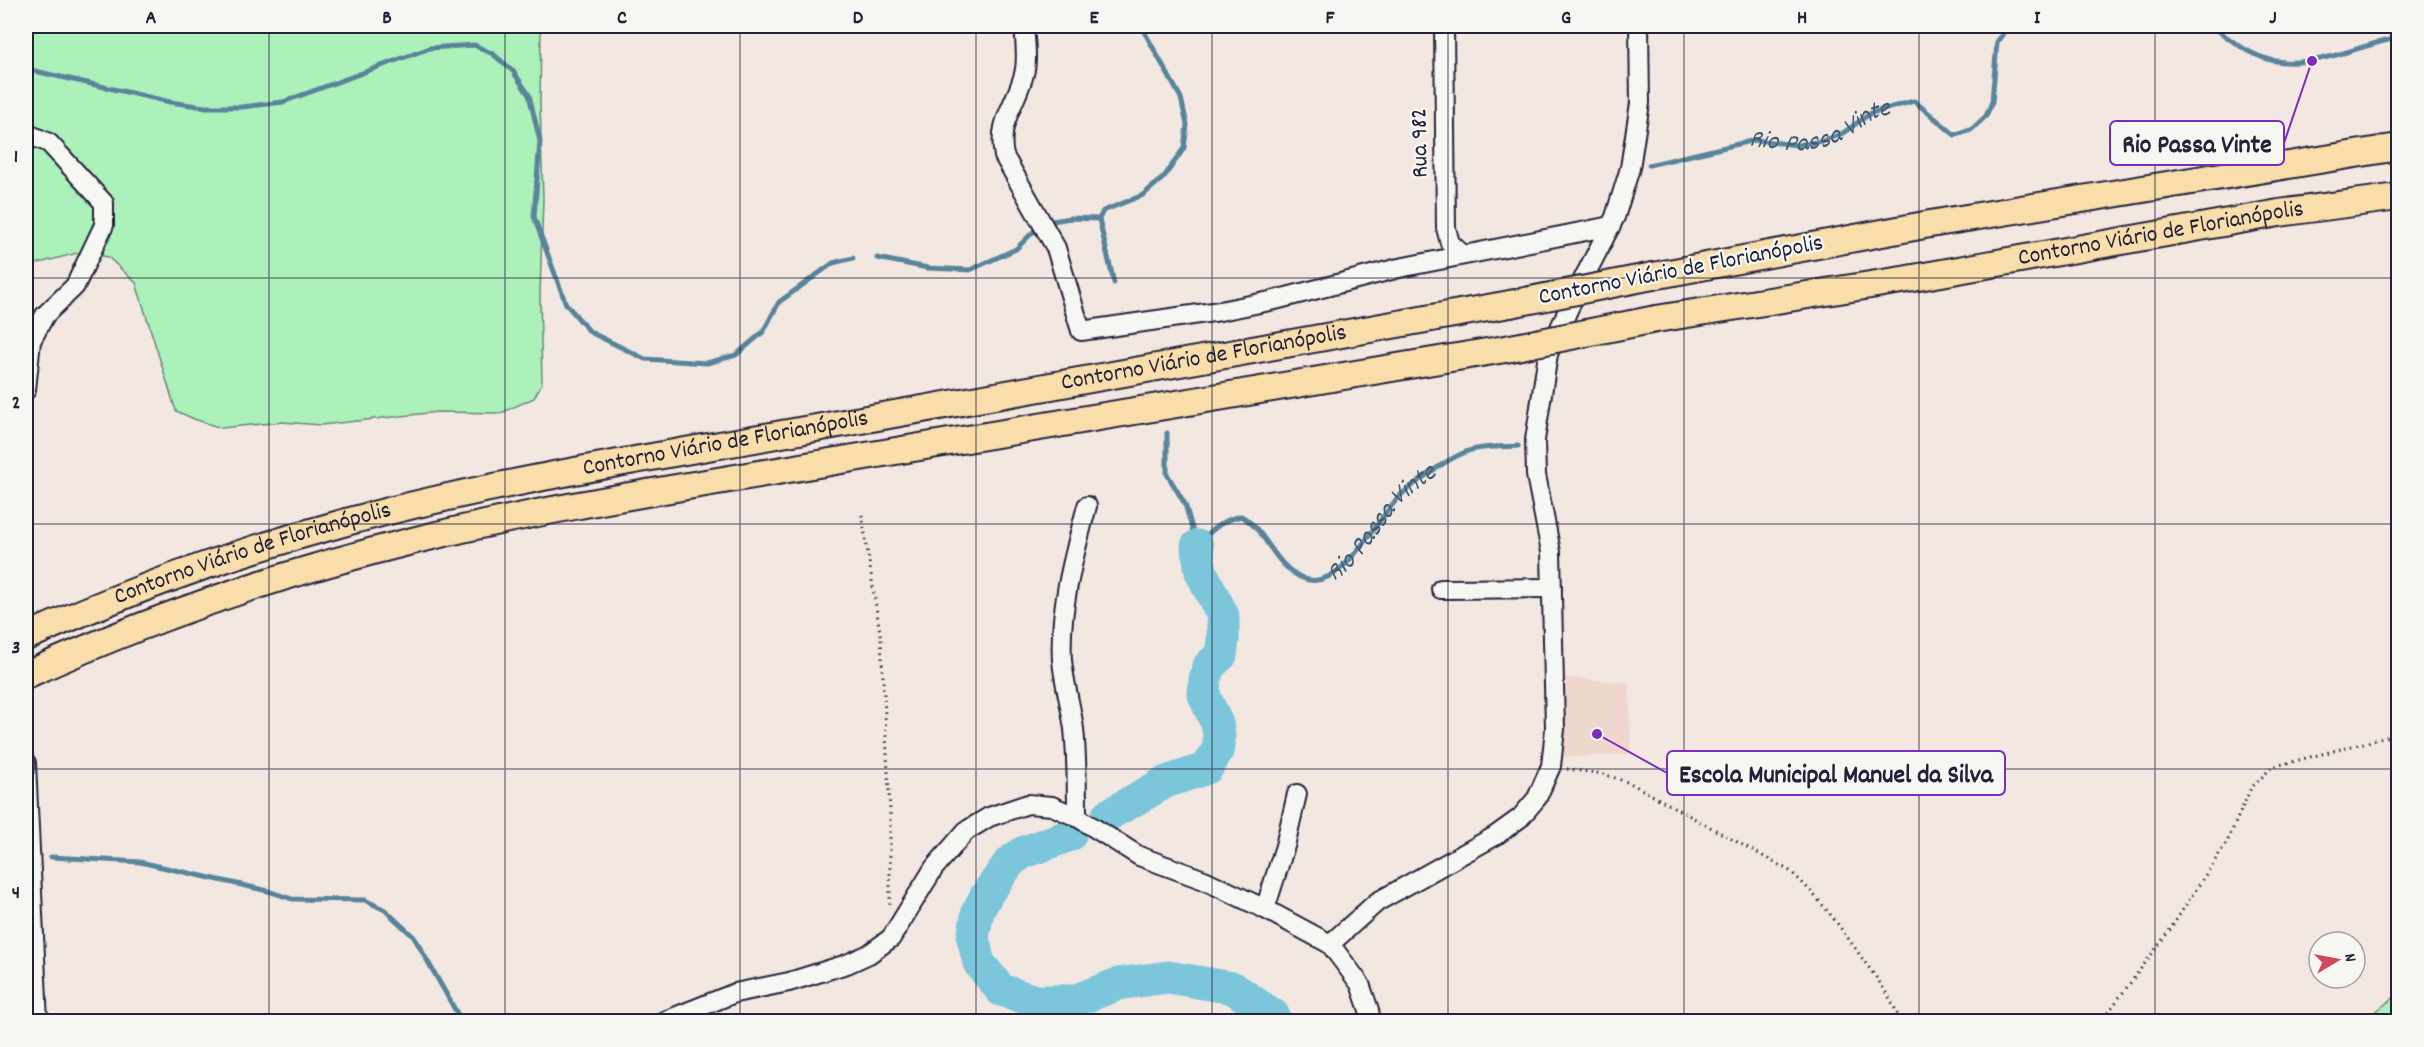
<svg xmlns="http://www.w3.org/2000/svg" width="2424" height="1047" font-family="Dekko,sans-serif">
  <style>
    .built { fill: #efd7cd }
    .green { fill: #acf0ba; stroke: #67897a; stroke-width: 1.5 }
    .lines { fill: none; stroke-linecap: round; stroke-linejoin: round }
    .stream { stroke: #58849c; stroke-width: 5 }
    .river { stroke: #7cc6dc; stroke-width: 33 }
    .minor-casing { stroke: #22223b; stroke-width: 22 }
    .highway-casing { stroke: #22223b; stroke-width: 30 }
    .path { stroke: #22223b; stroke-width: 3; stroke-dasharray: 1.5 4.5; stroke-linecap: butt }
    .minor { stroke: #f6f6f2; stroke-width: 18 }
    .highway { stroke: #f9deab; stroke-width: 26 }
    .highway-bridge-casing { stroke: #22223b; stroke-width: 30; stroke-linecap: butt }
    .highway-bridge { stroke: #f9deab; stroke-width: 26 }
    .grid { fill: none; stroke: #22223b; stroke-width: 1.5; stroke-opacity: 0.55 }
    .labels { text-anchor: middle; dominant-baseline: central; stroke-width: 4.5; stroke-linejoin: round; paint-order: stroke }
    .street-label { font-size: 24px; fill: #22223b; stroke: #f6f6f2 }
    .water-label { font-size: 26px; font-style: italic; fill: #425b73; stroke: #f6f6f2 }
    .leader { fill: none; stroke: #7b2cbf; stroke-width: 2 }
    .callout-dot { fill: #7b2cbf; stroke: #f6f6f2; stroke-width: 2 }
    .callout { fill: #f6f6f2; stroke: #7b2cbf; stroke-width: 2 }
    .callout-label { font-size: 26px; text-anchor: middle; font-weight: bold; fill: #22223b }
    .neatline { fill: none; stroke: #22223b; stroke-width: 2 }
    .grid-label { font-size: 20px; text-anchor: middle; font-weight: bold; fill: #22223b }
  </style>
  <rect width="100%" height="100%" fill="#f3e8e1"/>
  <filter id="ink" filterUnits="userSpaceOnUse"><feTurbulence type="fractalNoise" baseFrequency=".0167" numOctaves="2"/><feDisplacementMap in="SourceGraphic" scale="12" xChannelSelector="R" yChannelSelector="G"/><feConvolveMatrix kernelMatrix="1 2 1 2 8 2 1 2 1" color-interpolation-filters="sRGB"/></filter>
  <g filter="url(#ink)">
    <polygon class="built" points="1565,678 1629,682 1631,754 1559,758 1566,713"/>
    <g class="green">
      <polygon points="26,26 541,26 540,103 543,198 540,294 542,383 534,398 501,413 437,412 321,425 282,422 221,428 194,419 176,411 136,283 108,257 81,252 32,265 26,258"/>
      <polygon points="2398,994 2398,1021 2364,1021"/>
    </g>
    <g class="lines">
      <g class="stream">
        <path d="M2212 26C2225 36 2239 47 2254 54 2301 77 2352 46 2398 38"/>
        <polyline points="26,69 170,102 205,107 242,107 283,102 430,48 474,45 493,54 513,71 529,95 540,141 534,217 566,304 590,332 645,359 707,363 736,355 763,332 779,302 833,263 853,258"/>
        <path id="s1" d="M1649 165 1755 140 1797 145 1823 141 1843 133 1871 113 1914 101 1955 135 1971 130 1986 116 1992 102 1997 42 2008 26"/>
        <polyline points="1052,221 1071,218 1099,219"/>
        <polyline points="877,258 928,268 970,270 1016,249 1034,231"/>
        <polyline points="1114,283 1099,219 1103,211 1143,195 1164,177 1184,148 1187,125 1181,98 1141,26"/>
        <polyline points="1167,433 1167,474 1185,504 1197,546"/>
        <path id="s2" d="M1197 546C1211 530 1220 521 1241 516 1267 530 1274 568 1305 579 1344 592 1378 514 1403 493 1422 478 1445 460 1468 451 1483 446 1503 447 1518 446"/>
        <polyline points="51,857 140,862 268,891 292,899 365,900 385,910 414,937 462,1022"/>
      </g>
      <g class="river">
        <polyline points="1108,815 1166,782 1207,768 1219,748 1219,735 1217,724 1204,695 1205,679 1209,666 1221,655 1223,640 1223,616 1201,572 1197,546"/>
        <polyline points="1070,835 1022,853 1009,863 987,894 978,911 973,938 979,963 1001,990 1035,1001 1074,1001 1118,984 1168,977 1233,988 1273,1015 1274,1022"/>
      </g>
      <g class="minor-casing">
        <g id="minor">
          <path d="M1024 26C1025 41 1028 59 1024 74 1016 105 997 121 1004 156L1056 248 1081 331 1220 311 1275 300 1399 268 1611 226"/>
          <polyline points="1444,26 1446,228 1450,243 1462,254"/>
          <polyline points="26,133 49,143 104,203 104,225 75,286 45,315 31,341 26,390"/>
          <polyline points="1441,589 1552,588"/>
          <polyline points="26,763 38,1022"/>
          <path d="M1077 817C1077 787 1077 758 1074 729 1071 706 1064 683 1062 660 1059 609 1074 555 1087 506"/>
          <polyline points="1265,909 1285,846 1297,794"/>
          <polyline points="1330,944 1377,902 1495,836 1520,818 1537,798 1551,766 1555,729 1551,552 1536,475 1535,440 1548,354 1573,299 1615,217 1630,168 1640,103 1639,26"/>
          <polyline points="662,1022 735,993 789,982 847,964 869,954 891,938 934,868 966,831 989,817 1028,804 1052,806 1077,817 1139,856 1204,880 1265,909 1330,944 1360,984 1369,1010 1371,1022"/>
        </g>
      </g>
      <g class="highway-casing">
        <g id="highway">
          <polyline points="1653,276 1930,224 2398,147"/>
          <path id="s3" d="M1656 319 1902 280 2279 213 2398 197"/>
          <path id="s4" d="M26 637C130 590 239 551 350 521 503 480 660 456 816 428 1047 387 1278 345 1510 304"/>
          <path d="M26 675C151 618 282 573 416 540 552 506 692 486 830 462 1057 423 1284 384 1511 348"/>
        </g>
      </g>
      <g class="path">
        <polyline points="862,515 881,639 890,810 890,904"/>
        <path d="M1567 769 1603 774 1630 783 1790 871C1820 898 1842 929 1864 961 1878 980 1893 999 1900 1022"/>
        <polyline points="2101,1022 2169,931 2227,842 2251,788 2272,767 2398,734"/>
      </g>
      <use href="#minor" class="minor"/>
      <use href="#highway" class="highway"/>
      <g class="highway-bridge-casing">
        <g id="highway-bridge">
          <polyline points="1510,304 1653,276"/>
          <polyline points="1511,348 1656,319"/>
        </g>
      </g>
      <use href="#highway-bridge" class="highway-bridge"/>
    </g>
  </g>
  <path class="grid" d="M269 26V1022M505 26V1022M740 26V1022M976 26V1022M1212 26V1022M1448 26V1022M1684 26V1022M1919 26V1022M2155 26V1022M26 278H2398M26 524H2398M26 769H2398"/>
  <g class="labels">
    <g class="street-label">
      <text transform="translate(1421 143) rotate(-91)">Rua 982</text>
      <text stroke="none"><textPath href="#s3" startOffset="512">Contorno Viário de Florianópolis</textPath></text>
      <text transform="translate(1681 271) rotate(-11)">Contorno Viário de Florianópolis</text>
      <text stroke="none"><textPath href="#s4" startOffset="1214">Contorno Viário de Florianópolis</textPath></text>
      <text stroke="none"><textPath href="#s4" startOffset="728">Contorno Viário de Florianópolis</textPath></text>
      <text stroke="none"><textPath href="#s4" startOffset="242">Contorno Viário de Florianópolis</textPath></text>
    </g>
    <g class="water-label">
      <text stroke="none"><textPath href="#s1" startOffset="178">Rio Passa Vinte</textPath></text>
      <text stroke="none"><textPath href="#s2" startOffset="246">Rio Passa Vinte</textPath></text>
    </g>
  </g>
  <path class="leader" d="M2312 61L2284 143M1597 734L1667 773"/>
  <g class="callout-dot">
    <circle cx="2312" cy="61" r="6"/>
    <circle cx="1597" cy="734" r="6"/>
  </g>
  <g class="callout">
    <rect x="2110" y="121" width="174" height="44" rx="6"/>
    <rect x="1667" y="751" width="338" height="44" rx="6"/>
  </g>
  <g class="callout-label">
    <text x="2197" y="152">Rio Passa Vinte</text>
    <text x="1836" y="782">Escola Municipal Manuel da Silva</text>
  </g>
  <rect width="2424" height="1047" fill="none" stroke="#f6f6f2" stroke-width="66"/>
  <g transform="translate(2337 960) rotate(80)"><circle r="28" fill="#f6f6f2" stroke="#a1a1a9" stroke-width="1.5"/>
  <path d="M0-4.5L10 22L0 15L-10 22Z" fill="#d1495b"/>
  <text y="-9" font-size="16" font-weight="bold" text-anchor="middle" fill="#22223b">N</text>
  </g>
  <rect x="33" y="33" width="2358" height="981" class="neatline"/>
  <g class="grid-label">
    <text x="151" y="23">A</text>
    <text x="387" y="23">B</text>
    <text x="622" y="23">C</text>
    <text x="858" y="23">D</text>
    <text x="1094" y="23">E</text>
    <text x="1330" y="23">F</text>
    <text x="1566" y="23">G</text>
    <text x="1802" y="23">H</text>
    <text x="2037" y="23">I</text>
    <text x="2273" y="23">J</text>
    <text x="16" y="162">1</text>
    <text x="16" y="408">2</text>
    <text x="16" y="653">3</text>
    <text x="16" y="898">4</text>
  </g>
</svg>
